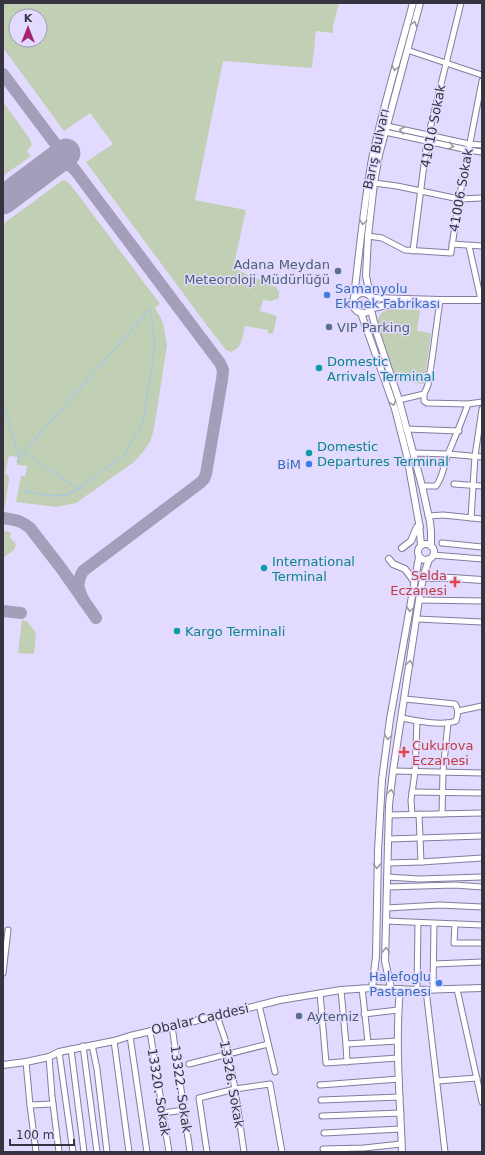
<svg xmlns="http://www.w3.org/2000/svg" width="485" height="1155" font-family="'DejaVu Sans',sans-serif">
  <style>
    .green { fill: #c1d0b5; fill-rule: evenodd }
    .lines { fill: none; stroke-linecap: round; stroke-linejoin: round }
    .stream { stroke: #abc9dc; stroke-width: 1.5 }
    .taxiway { stroke: #a49eba; stroke-width: 12 }
    .runway { stroke: #a49eba; stroke-width: 29 }
    .minor-casing { stroke: #837c9d; stroke-width: 7 }
    .major-casing { stroke: #837c9d; stroke-width: 8 }
    .minor { stroke: #fff; stroke-width: 5 }
    .major { stroke: #fff; stroke-width: 6 }
    .oneway { stroke: #9b9aa0 }
    .service-dot { fill: #5c6f8a; stroke: #e2dbff; stroke-width: 1.5 }
    .shop-dot { fill: #3f7fe0; stroke: #e2dbff; stroke-width: 1.5 }
    .culture-dot { fill: #0f9aa8; stroke: #e2dbff; stroke-width: 1.5 }
    .health-dot { fill: #e0444e; stroke: #e2dbff; stroke-width: 1.5 }
    .labels { text-anchor: middle; dominant-baseline: central; stroke-width: 3; stroke-linejoin: round; paint-order: stroke }
    .street-label { font-size: 13px; fill: #373442; stroke: #e2dbff }
    .service-label { font-size: 13px; fill: #4e5e75; stroke: #e2dbff; text-anchor: start }
    .shop-label { font-size: 13px; fill: #366cbe; stroke: #e2dbff; text-anchor: end }
    .culture-label { font-size: 13px; fill: #0d838f; stroke: #e2dbff; text-anchor: start }
    .health-label { font-size: 13px; fill: #be3a42; stroke: #e2dbff; text-anchor: end }
  </style>
  <rect width="100%" height="100%" fill="#e2dbff"/>
  <g class="green">
    <path d="M3 3H339L333 26V33L316 31 312 68 223 61 195 200 246 210 234 264 235 269 276 287 279 292V298L271 301 263 300 260 311 277 316 273 334 268 333V330L245 326C242 337 243 347 231 352L226 350 208 327 86 162 113 144 90 113 64 131 3 48ZM16 16H40V40H16Z"/>
    <polygon points="3,102 30,139 32,145 27,151 31,156 3,176"/>
    <polygon points="63,180 66,181 70,184 160,304 155,308 161,318 164,327 167,345 154,429 150,442 143,452 134,462 76,503 57,507 16,502 21,476 25,476 27,466 17,465 17,457 9,456 5,473 8,475 9,479 5,506 3,506 3,224"/>
    <path d="M391 309 420 310 417 331 431 333 424 384 396 381 378 327C377 316 380 312 391 309Z"/>
    <path d="M3 531 11 532 10 538C23 547 11 552 3 558Z"/>
    <polygon points="22,620 27,621 36,633 34,654 18,653"/>
  </g>
  <g class="lines">
    <g class="stream">
      <polyline points="3,403 19,457"/>
      <polyline points="17,462 21,455 150,309 155,345 143,422 124,455 78,489"/>
      <polyline points="23,491 53,496 67,495 78,489 24,452"/>
    </g>
    <g class="taxiway">
      <path d="M3 74 75 170C66 161 57 163 47 168L55 160 58 155 56 145"/>
      <path d="M75 170 220 363 223 370 222 380 206 474 204 479 200 483 83 571C76 583 78 589 84 601"/>
      <path d="M3 518C14 520 21 520 30 528L61 568 96 618"/>
      <polyline points="3,611 21,613"/>
    </g>
    <polyline class="runway" points="3,200 66,153"/>
    <g class="minor-casing">
      <g id="minor">
        <polyline points="407,50 482,75"/>
        <polyline points="387,126 469,144 482,145"/>
        <polyline points="385,132 468,150 482,152"/>
        <polyline points="374,183 397,186 459,199 482,198"/>
        <polyline points="368,236 382,238 405,250 451,253 459,199 482,81"/>
        <polyline points="452,244 482,246"/>
        <polyline points="469,246 481,300"/>
        <polyline points="413,251 427,141 461,3"/>
        <polyline points="440,300 432,359 428,385 424,394 424,401 427,403 468,404 482,402"/>
        <polyline points="399,400 424,394"/>
        <polyline points="406,429 459,431"/>
        <polyline points="413,453 448,454 482,457"/>
        <polyline points="454,484 482,486"/>
        <path d="M422 486H436C443 477 444 464 448 454 455 437 462 421 468 404"/>
        <polyline points="428,516 443,515 482,519"/>
        <polyline points="471,518 475,456 482,409"/>
        <polyline points="442,543 482,547"/>
        <polyline points="433,555 482,559"/>
        <polyline points="419,600 482,601"/>
        <polyline points="417,619 482,622"/>
        <polyline points="458,711 482,706"/>
        <path d="M402 718C415 721 443 726 456 721 458 715 459 709 455 704L405 699"/>
        <polyline points="393,771 482,773"/>
        <polyline points="412,792 482,793"/>
        <polyline points="412,814 411,800 415,772 417,721"/>
        <polyline points="419,814 421,862"/>
        <polyline points="442,814 443,772 448,723"/>
        <polyline points="389,815 482,813"/>
        <polyline points="388,839 482,836"/>
        <polyline points="388,863 421,862 482,858"/>
        <polyline points="387,877 419,879 482,877"/>
        <polyline points="387,887 455,885 482,887"/>
        <polyline points="387,908 440,905 482,907"/>
        <polyline points="386,921 482,925"/>
        <polyline points="455,924 454,943 482,943"/>
        <polyline points="434,964 482,962"/>
        <polyline points="3,973 8,930"/>
        <polyline points="362,988 368,1042"/>
        <polyline points="457,989 482,1102"/>
        <polyline points="341,990 346,1044 398,1041"/>
        <polyline points="417,990 418,923"/>
        <polyline points="426,990 445,1152"/>
        <polyline points="433,990 434,924"/>
        <polyline points="320,993 326,1063 398,1058"/>
        <polyline points="259,1005 275,1072"/>
        <polyline points="364,1014 398,1010"/>
        <polyline points="217,1016 226,1042 235,1089 244,1152"/>
        <polyline points="172,1026 190,1152"/>
        <polyline points="150,1031 169,1152"/>
        <polyline points="130,1036 147,1152"/>
        <polyline points="114,1041 129,1152"/>
        <polyline points="346,1044 347,1062"/>
        <polyline points="92,1045 97,1069 107,1152"/>
        <polyline points="83,1046 97,1152"/>
        <polyline points="71,1049 84,1152"/>
        <polyline points="59,1052 73,1152"/>
        <polyline points="49,1057 52,1096 59,1152"/>
        <polyline points="26,1062 30,1105 36,1152"/>
        <polyline points="189,1064 268,1044"/>
        <polyline points="437,1081 477,1078"/>
        <polyline points="320,1085 399,1079"/>
        <polyline points="321,1100 400,1097"/>
        <polyline points="30,1105 53,1104"/>
        <polyline points="163,1113 184,1110"/>
        <polyline points="322,1116 401,1113"/>
        <polyline points="324,1133 401,1129"/>
        <polyline points="323,1149 364,1148 401,1144"/>
        <polyline points="207,1152 199,1098 235,1089 270,1084 282,1152"/>
      </g>
    </g>
    <g class="major-casing">
      <g id="major">
        <circle cx="363" cy="303" r="10"/>
        <polyline points="370,295 366,276 368,236 374,183 379,155 420,3"/>
        <path d="M354 298C359 252 364 205 372 159 383 107 399 55 413 3"/>
        <polyline points="372,298 440,300 482,300"/>
        <polyline points="373,308 406,301"/>
        <polyline points="371,310 377,334 399,400 422,486 430,522 431,532 431,546"/>
        <polyline points="361,313 395,409 407,456 419,523 421,545"/>
        <circle cx="426" cy="552" r="8"/>
        <polyline points="402,548 411,541 417,527 420,526"/>
        <polyline points="389,559 393,564 405,569 414,581"/>
        <polyline points="423,578 452,578 482,580"/>
        <polyline points="372,988 376,957 378,851 382,780 390,719 419,557"/>
        <polyline points="391,988 385,961 389,805 393,771 419,600 423,578 429,559"/>
        <path d="M400 989C395 1043 400 1098 402 1152"/>
        <polyline points="3,1065 26,1062 49,1057 59,1052 114,1041 130,1036 233,1012 280,1000 341,990 372,988 417,990 482,988"/>
      </g>
    </g>
    <use href="#minor" class="minor"/>
    <use href="#major" class="major"/>
  </g>
  <defs><path id="oneway-chevron" d="M-2-3.5L2.5 0L-2 3.5" fill="none" stroke-width="1.6" stroke-linecap="round" stroke-linejoin="round"/></defs>
  <g class="oneway">
    <use href="#oneway-chevron" transform="translate(414 24) rotate(-74)"/>
    <use href="#oneway-chevron" transform="translate(395 68) rotate(105)"/>
    <use href="#oneway-chevron" transform="translate(402 130) rotate(-168)"/>
    <use href="#oneway-chevron" transform="translate(451 146) rotate(13)"/>
    <use href="#oneway-chevron" transform="translate(363 222) rotate(98)"/>
    <use href="#oneway-chevron" transform="translate(393 403) rotate(71)"/>
    <use href="#oneway-chevron" transform="translate(410 609) rotate(98)"/>
    <use href="#oneway-chevron" transform="translate(410 663) rotate(-81)"/>
    <use href="#oneway-chevron" transform="translate(388 737) rotate(98)"/>
    <use href="#oneway-chevron" transform="translate(391 792) rotate(-83)"/>
    <use href="#oneway-chevron" transform="translate(377 866) rotate(91)"/>
    <use href="#oneway-chevron" transform="translate(386 950) rotate(-88)"/>
  </g>
  <g class="service-dot">
    <circle cx="338" cy="271" r="4"/>
    <circle cx="329" cy="327" r="4"/>
    <circle cx="299" cy="1016" r="4"/>
  </g>
  <g class="shop-dot">
    <circle cx="327" cy="295" r="4"/>
    <circle cx="309" cy="464" r="4"/>
    <circle cx="439" cy="983" r="4"/>
  </g>
  <g class="culture-dot">
    <circle cx="319" cy="368" r="4"/>
    <circle cx="309" cy="453" r="4"/>
    <circle cx="264" cy="568" r="4"/>
    <circle cx="177" cy="631" r="4"/>
  </g>
  <g class="health-dot">
    <path d="M453 576h4v4h4v4h-4v4h-4v-4h-4v-4h4z"/>
    <path d="M402 746h4v4h4v4h-4v4h-4v-4h-4v-4h4z"/>
  </g>
  <g class="labels">
    <g class="street-label">
      <text transform="translate(433 126) rotate(-79)">41010 Sokak</text>
      <text transform="translate(376 149) rotate(-78)">Barış Bulvarı</text>
      <text transform="translate(461 190) rotate(-80)">41006 Sokak</text>
      <text transform="translate(200 1019) rotate(-13)">Obalar Caddesi</text>
      <text transform="translate(232 1084) rotate(80)">13326. Sokak</text>
      <text transform="translate(181 1089) rotate(82)">13322. Sokak</text>
      <text transform="translate(159 1092) rotate(81)">13320. Sokak</text>
    </g>
    <g class="service-label">
      <text x="330" y="264" text-anchor="end">Adana Meydan<tspan x="330" dy="15">Meteoroloji Müdürlüğü</tspan></text>
      <text x="337" y="327">VIP Parking</text>
      <text x="307" y="1016">Aytemiz</text>
    </g>
    <g class="shop-label">
      <text x="335" y="288" text-anchor="start">Samanyolu<tspan x="335" dy="15">Ekmek Fabrikası</tspan></text>
      <text x="301" y="464">BiM</text>
      <text x="431" y="976">Halefoglu<tspan x="431" dy="15">Pastanesi</tspan></text>
    </g>
    <g class="culture-label">
      <text x="327" y="361">Domestic<tspan x="327" dy="15">Arrivals Terminal</tspan></text>
      <text x="317" y="446">Domestic<tspan x="317" dy="15">Departures Terminal</tspan></text>
      <text x="272" y="561">International<tspan x="272" dy="15">Terminal</tspan></text>
      <text x="185" y="631">Kargo Terminali</text>
    </g>
    <g class="health-label">
      <text x="447" y="575">Selda<tspan x="447" dy="15">Eczanesi</tspan></text>
      <text x="412" y="745" text-anchor="start">Cukurova<tspan x="412" dy="15">Eczanesi</tspan></text>
    </g>
  </g>
  <rect width="485" height="1155" fill="none" stroke="#373442" stroke-width="8"/>
  <g transform="translate(28 28)"><circle r="19" fill="#e2dbff" stroke="#9e98b3"/>
  <path d="M0-3L7 15L0 10L-7 15Z" fill="#a7226d"/>
  <text y="-6" font-size="11" font-weight="bold" text-anchor="middle" fill="#373442">K</text>
  </g>
  <path d="M10 1139v6h64v-6" fill="none" stroke="#373442" stroke-width="2"/>
  <text x="16" y="1139" font-size="12" fill="#373442" stroke="#e2dbff" stroke-width="3" paint-order="stroke">100 m</text>
</svg>
